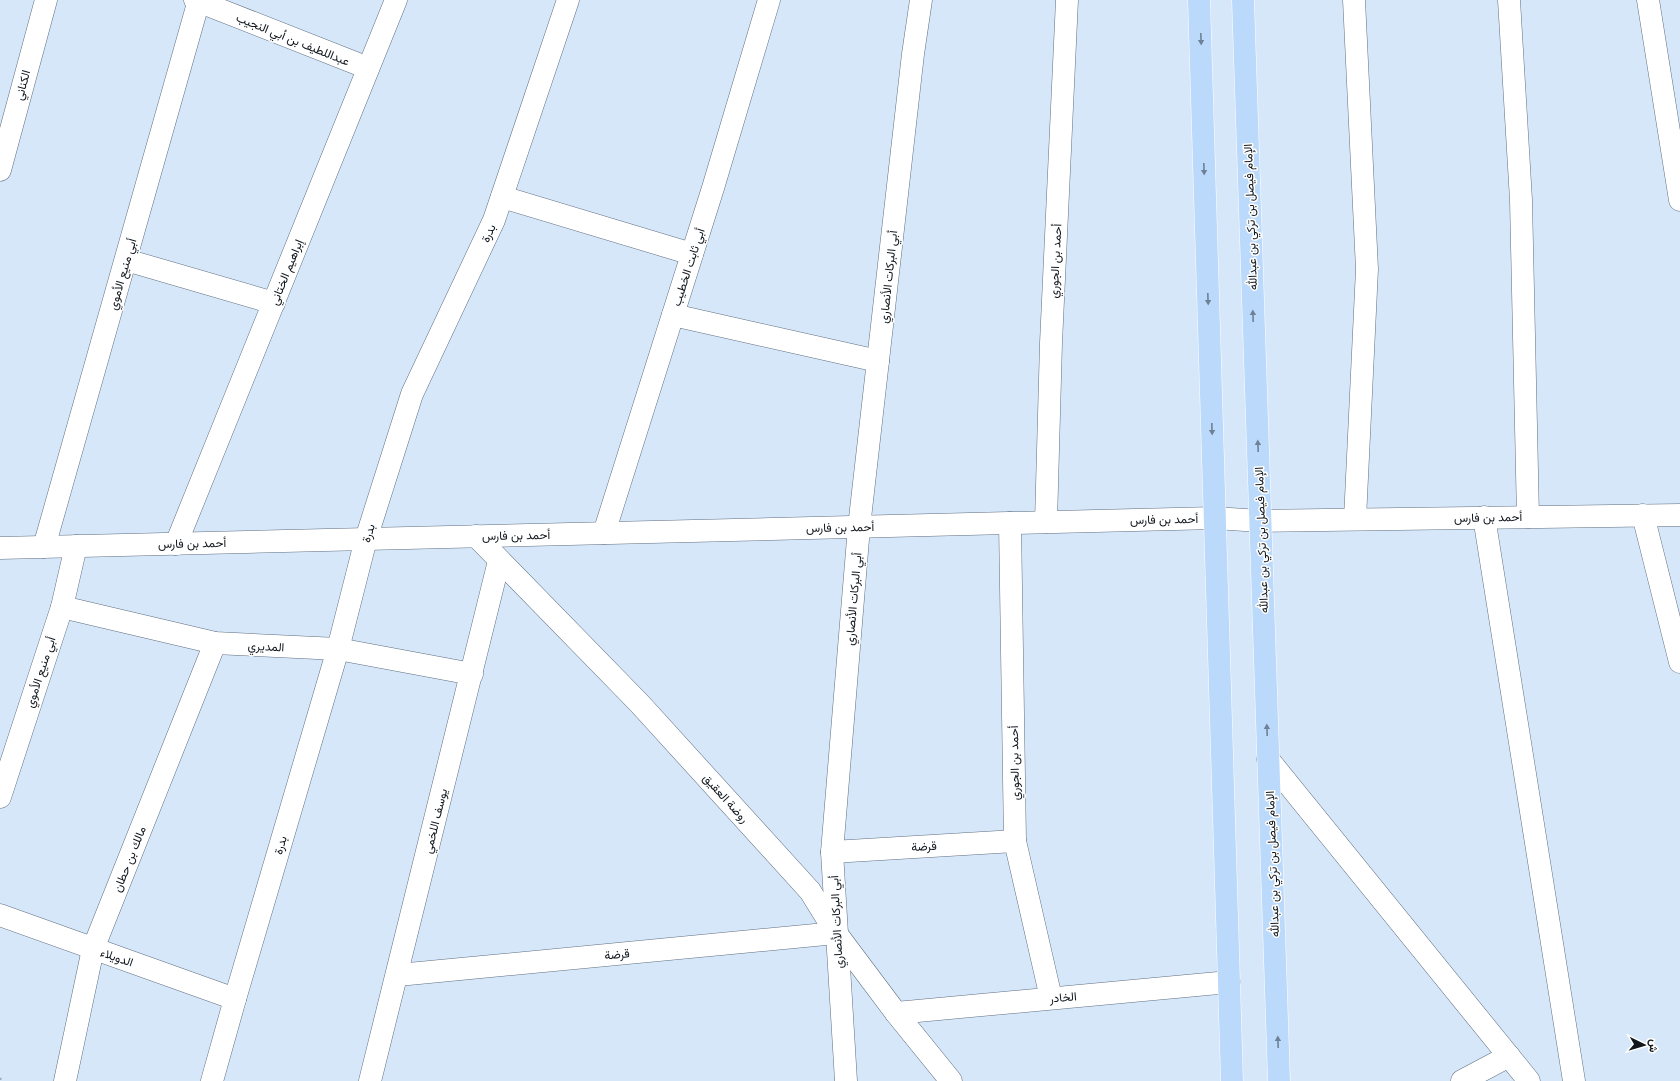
<svg xmlns="http://www.w3.org/2000/svg" width="1680" height="1081" font-family="Lato,Vazirmatn,sans-serif">
  <style>
    .lines { fill: none; stroke-linecap: round; stroke-linejoin: round }
    .minor-casing { stroke: #606f80; stroke-width: 23 }
    .major-casing { stroke: #fff; stroke-width: 23 }
    .path { stroke: #99a6b5; stroke-width: 2.5; stroke-dasharray: 2 3; stroke-linecap: butt }
    .minor { stroke: #fff; stroke-width: 22 }
    .major { stroke: #bbd9fa; stroke-width: 22 }
    .oneway { fill: #6e8196 }
    .labels { text-anchor: middle; dominant-baseline: central; stroke-width: 3; stroke-linejoin: round; paint-order: stroke }
    .street-label { font-size: 12px; fill: #10161c; stroke: #fff }
  </style>
  <rect width="100%" height="100%" fill="#d6e7fa"/>
  <g class="lines">
    <g class="minor-casing">
      <g id="minor">
        <polyline points="195,0 368,68"/>
        <polyline points="1354,0 1367,269 1355,519"/>
        <polyline points="1509,0 1521,200 1528,517"/>
        <polyline points="1648,0 1680,200"/>
        <polyline points="0,170 46,0"/>
        <polyline points="502,197 692,254"/>
        <polyline points="126,260 274,303"/>
        <polyline points="673,315 878,361"/>
        <polyline points="1643,515 1680,662"/>
        <polyline points="1484,517 1574,1081"/>
        <polyline points="1046,522 1051,343 1067,0"/>
        <polyline points="1010,523 1015,841 1051,998"/>
        <polyline points="604,533 713,188 769,0"/>
        <polyline points="476,536 640,704 810,891 836,933 896,1013 951,1081"/>
        <polyline points="176,544 396,0"/>
        <polyline points="44,547 199,0"/>
        <polyline points="0,548 1215,518 1260,521 1680,515"/>
        <polyline points="62,607 215,643 338,649 472,674"/>
        <polyline points="1268,759 1529,1081"/>
        <polyline points="0,797 62,607 76,546"/>
        <polyline points="832,852 1015,841"/>
        <polyline points="0,915 235,999"/>
        <polyline points="398,975 836,933"/>
        <polyline points="896,1013 1229,982"/>
        <polyline points="65,1081 93,949 215,643"/>
        <polyline points="212,1081 235,999 338,649 366,539 412,394 494,220 568,0"/>
        <polyline points="370,1081 499,561"/>
        <polyline points="846,1081 832,852 859,527 913,54 921,0"/>
        <polyline points="1462,1081 1509,1056"/>
      </g>
    </g>
    <g class="major-casing">
      <g id="major">
        <polyline points="1199,0 1232,1081"/>
        <polyline points="1243,0 1279,1081"/>
      </g>
    </g>
    <polyline class="path" points="0,1078 1,1081"/>
    <use href="#minor" class="minor"/>
    <use href="#major" class="major"/>
  </g>
  <defs><path id="oneway-solid" d="M-6-.8H1V-3.2L6.5 0L1 3.2V.8H-6Z"/></defs>
  <g class="oneway">
    <use href="#oneway-solid" transform="translate(1201 39) rotate(88)"/>
    <use href="#oneway-solid" transform="translate(1204 169) rotate(88)"/>
    <use href="#oneway-solid" transform="translate(1208 299) rotate(88)"/>
    <use href="#oneway-solid" transform="translate(1253 316) rotate(-92)"/>
    <use href="#oneway-solid" transform="translate(1212 429) rotate(88)"/>
    <use href="#oneway-solid" transform="translate(1258 446) rotate(-92)"/>
    <use href="#oneway-solid" transform="translate(1267 730) rotate(-92)"/>
    <use href="#oneway-solid" transform="translate(1278 1042) rotate(-92)"/>
  </g>
  <g class="labels">
    <g class="street-label">
      <text transform="translate(293 39) rotate(22)">عبداللطيف بن أبي النجيب</text>
      <text transform="translate(22 85) rotate(-75)">الكناني</text>
      <text transform="translate(1250 217) rotate(-92)">الإمام فيصل بن تركي بن عبدالله</text>
      <text transform="translate(488 233) rotate(-65)">بدرة</text>
      <text transform="translate(1055 261) rotate(-87)">أحمد بن الجوري</text>
      <text transform="translate(688 267) rotate(-72)">أبي ثابت الخطيب</text>
      <text transform="translate(286 272) rotate(-68)">إبراهيم الختاني</text>
      <text transform="translate(122 274) rotate(-74)">أبي منيع الأموي</text>
      <text transform="translate(888 277) rotate(-84)">أبي البركات الأنصاري</text>
      <text transform="translate(1488 517) rotate(-1)">أحمد بن فارس</text>
      <text transform="translate(1164 519) rotate(-1)">أحمد بن فارس</text>
      <text transform="translate(840 527) rotate(-1)">أحمد بن فارس</text>
      <text transform="translate(368 533) rotate(-73)">بدرة</text>
      <text transform="translate(516 535) rotate(-1)">أحمد بن فارس</text>
      <text transform="translate(1261 540) rotate(-92)">الإمام فيصل بن تركي بن عبدالله</text>
      <text transform="translate(192 543) rotate(-1)">أحمد بن فارس</text>
      <text transform="translate(853 599) rotate(-85)">أبي البركات الأنصاري</text>
      <text transform="translate(266 646) rotate(3)">المديري</text>
      <text transform="translate(40 672) rotate(-72)">أبي منيع الأموي</text>
      <text transform="translate(1014 763) rotate(-91)">أحمد بن الجوري</text>
      <text transform="translate(726 798) rotate(48)">روضة العقيق</text>
      <text transform="translate(435 821) rotate(-76)">يوسف اللخمي</text>
      <text transform="translate(280 845) rotate(-74)">بدرة</text>
      <text transform="translate(924 846) rotate(-3)">قرضة</text>
      <text transform="translate(129 859) rotate(-68)">مالك بن حطان</text>
      <text transform="translate(1272 864) rotate(-92)">الإمام فيصل بن تركي بن عبدالله</text>
      <text transform="translate(836 922) rotate(-93)">أبي البركات الأنصاري</text>
      <text transform="translate(617 954) rotate(-5)">قرضة</text>
      <text transform="translate(117 957) rotate(19)">الدويلاء</text>
      <text transform="translate(1063 997) rotate(-5)">الخادر</text>
    </g>
  </g>
  <g transform="translate(1644 1045) rotate(95)" stroke="#ffffff" stroke-width="3" paint-order="stroke">
  <path d="M0-3L7 15L0 10L-7 15Z" fill="#10161c"/>
  <text y="-6" font-size="11" font-weight="bold" text-anchor="middle" fill="#10161c">ش</text>
  </g>
</svg>
